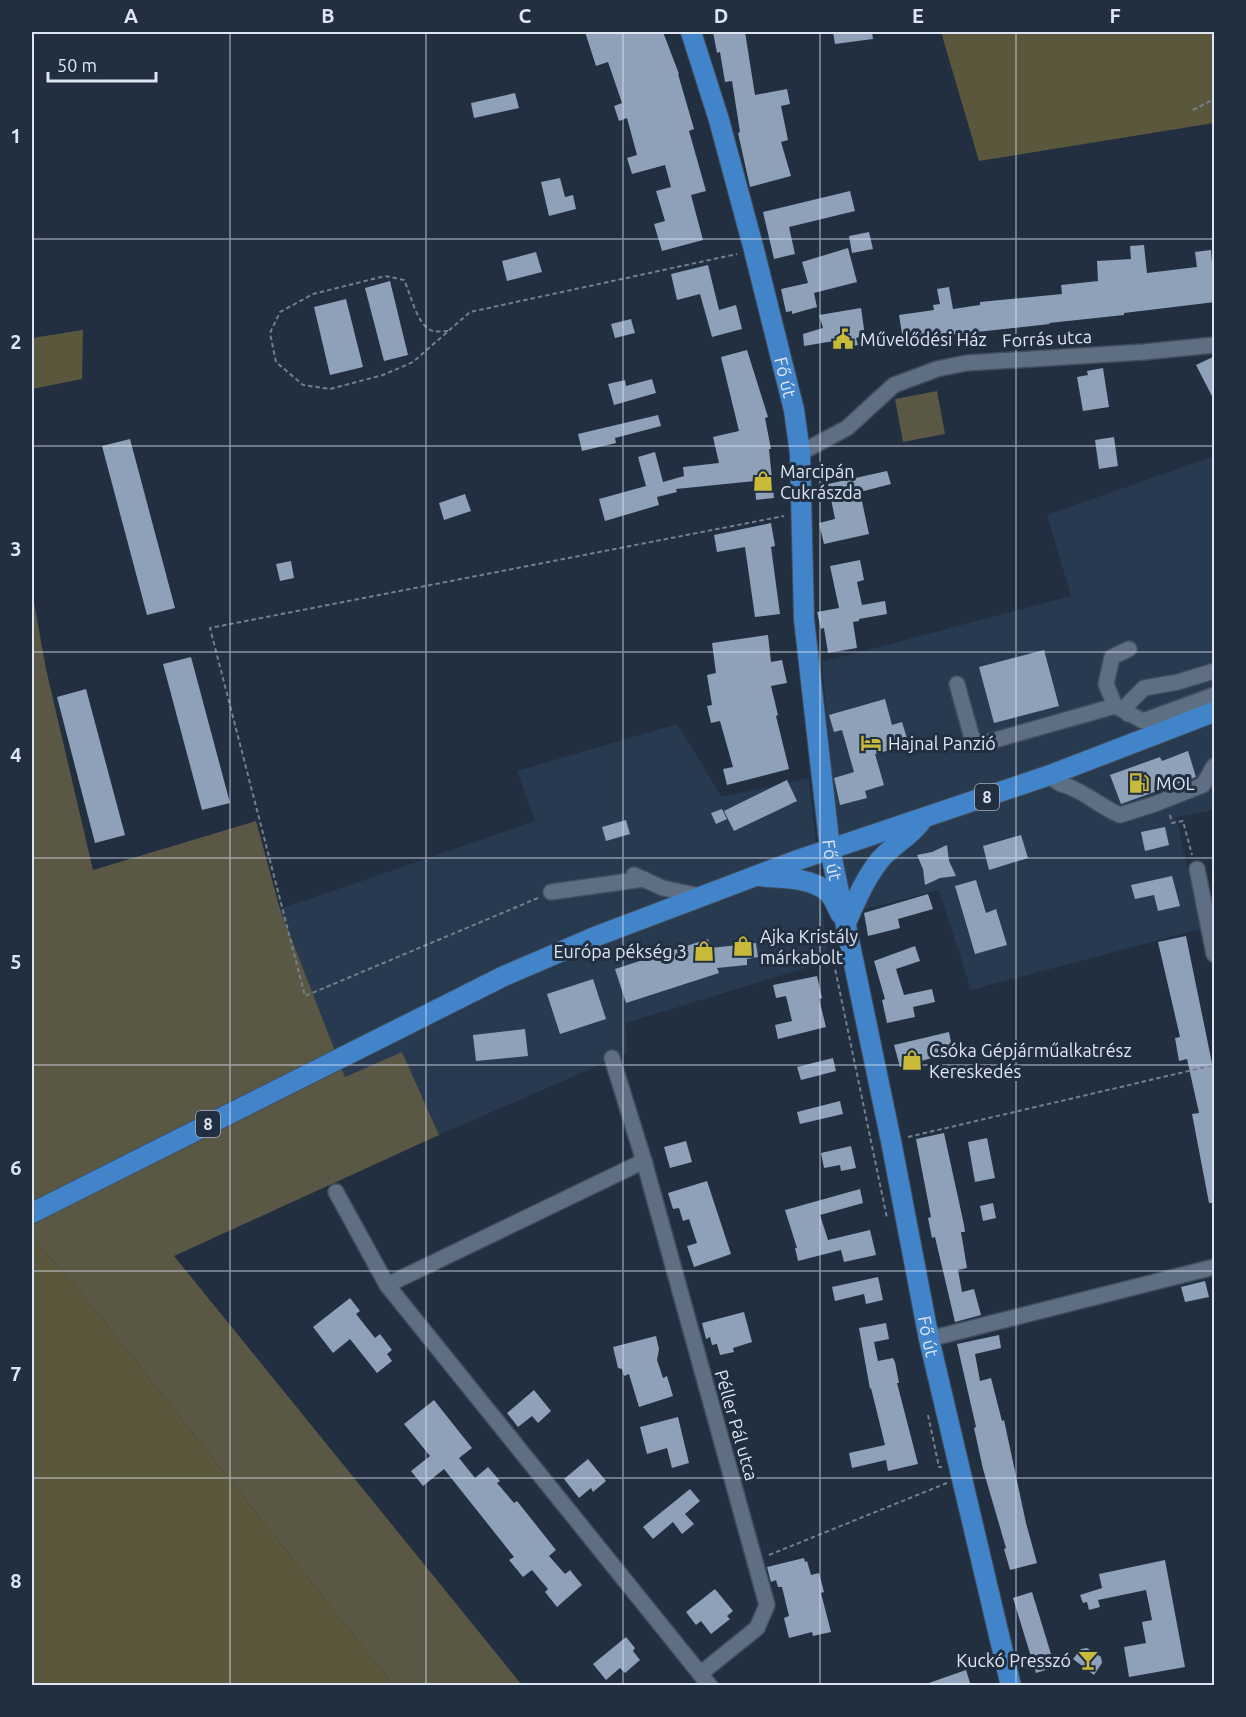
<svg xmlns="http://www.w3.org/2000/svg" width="1246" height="1717" font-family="Ubuntu,sans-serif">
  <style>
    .built { fill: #273a50 }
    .green { fill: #5a5844 }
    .forest { fill: #5a573d }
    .building { fill: #8ea1b9 }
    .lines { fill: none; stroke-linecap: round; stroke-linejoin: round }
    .minor-casing { stroke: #404d5c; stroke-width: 18 }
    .major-casing { stroke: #404d5c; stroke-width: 22 }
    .path { stroke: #737f8d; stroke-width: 2; stroke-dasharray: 4.5 3; stroke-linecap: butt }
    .minor { stroke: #5e6f83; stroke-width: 15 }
    .major { stroke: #4184c9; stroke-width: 20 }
    .grid { fill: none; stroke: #dde6f2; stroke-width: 1.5; stroke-opacity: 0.55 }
    .labels { text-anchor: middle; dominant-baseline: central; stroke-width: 6; stroke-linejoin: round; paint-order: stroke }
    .shield { fill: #212f40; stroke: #a5afbd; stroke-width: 1.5 }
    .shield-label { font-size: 16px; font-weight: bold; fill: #dde6f2 }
    .street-label { font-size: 18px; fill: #dde6f2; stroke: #212f40 }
    .poi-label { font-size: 18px; fill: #dde6f2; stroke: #212f40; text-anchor: start }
    .neatline { fill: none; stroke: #dde6f2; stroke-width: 2 }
    .grid-label { font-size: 20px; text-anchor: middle; font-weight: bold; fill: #dde6f2 }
  </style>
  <rect width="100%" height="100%" fill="#212f40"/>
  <g class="built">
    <polygon points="1214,456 1214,810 1176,817 1201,929 971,990 939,890 855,912 838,836 822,662 1071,596 1047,515"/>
    <polygon points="677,724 722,797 809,778 828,961 626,1023 627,1053 439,1135 402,1052 345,1078 280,909 535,821 517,771"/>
  </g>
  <g class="green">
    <polygon points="937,391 945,434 903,442 895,399"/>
    <polygon points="32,591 46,669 93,870 256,821 280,909 345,1077 402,1052 439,1135 174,1256 522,1685 393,1685 87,1300 32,1237"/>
  </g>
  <g class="forest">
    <polygon points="941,32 1214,32 1214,123 979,161"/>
    <polygon points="83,330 82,379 32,389 32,338"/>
    <polygon points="32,1237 87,1300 393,1685 32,1685"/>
  </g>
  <g class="building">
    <polygon points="585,32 663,32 679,74 678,74 694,129 689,131 706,191 691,195 703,240 662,251 654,224 665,221 656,191 671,187 665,165 632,174 627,158 637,155 627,118 619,121 614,106 622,103 608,62 596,66"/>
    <polygon points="713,32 745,32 755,95 787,89 790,104 781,106 788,140 781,142 791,176 750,187 738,133 740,132 732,81 725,82 720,52 717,53"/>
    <polygon points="833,32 872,32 873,39 835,44"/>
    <polygon points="515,93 519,108 474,118 471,103"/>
    <polygon points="560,178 565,197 573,195 576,209 549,216 541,182"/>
    <polygon points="850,191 855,211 789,227 795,254 774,259 763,212"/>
    <polygon points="869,232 873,249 852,253 849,236"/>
    <polygon points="1144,245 1147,273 1197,267 1195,252 1211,250 1215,302 1124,313 1124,315 1049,323 1050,324 903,340 899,315 934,310 933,305 940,304 937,289 949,287 953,309 980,305 980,302 1062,294 1061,285 1098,281 1097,261 1131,259 1130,246"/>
    <polygon points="848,248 857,282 814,293 817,307 792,314 792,311 786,312 781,289 808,283 802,262"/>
    <polygon points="536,252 542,272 507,281 502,261"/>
    <polygon points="708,265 719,310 736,305 742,329 712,337 700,294 677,300 671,274"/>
    <polygon points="390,281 408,355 384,361 365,288"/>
    <polygon points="346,299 363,367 330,375 314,307"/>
    <polygon points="861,308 865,336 856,338 858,345 835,349 834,341 804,346 803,334 823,328 819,315"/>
    <polygon points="631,319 635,333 615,338 611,324"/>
    <polygon points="747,350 768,417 765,418 771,449 769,449 774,498 756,500 755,481 676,489 677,492 657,497 659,505 605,521 599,499 646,486 638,457 655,452 663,482 684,476 683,467 719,463 713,437 739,431 721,357"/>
    <polygon points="1215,356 1215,402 1196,365"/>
    <polygon points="1103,368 1109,407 1083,411 1077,377 1088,375 1087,371"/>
    <polygon points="652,379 656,393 614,405 608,384 625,380 626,386"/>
    <polygon points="658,415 661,426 615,438 616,443 582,451 578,434"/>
    <polygon points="1114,437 1118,466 1099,469 1095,440"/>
    <polygon points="130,439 175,608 147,615 102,446"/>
    <polygon points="887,471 891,484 860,492 869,534 824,544 819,523 835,519 828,484"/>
    <polygon points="465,494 471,511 444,520 439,503"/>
    <polygon points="771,523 775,546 771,547 780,614 755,617 745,547 717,552 714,535"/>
    <polygon points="860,560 864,580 857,582 862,605 885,601 887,614 859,619 859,621 853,622 857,648 828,653 824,628 821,629 817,612 839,608 830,566"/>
    <polygon points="291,561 294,578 280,581 276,564"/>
    <polygon points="768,635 771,662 782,660 787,683 771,686 778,715 776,716 789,769 727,785 723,769 733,767 720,721 711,723 707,706 712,705 707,675 716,673 712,643"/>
    <polygon points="1044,650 1059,706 994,723 979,667"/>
    <polygon points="191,657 230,803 202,810 163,664"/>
    <polygon points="86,689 125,835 95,843 57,697"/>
    <polygon points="885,699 892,725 902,722 909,745 875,754 884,785 865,791 867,798 840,805 834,778 854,772 842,730 834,732 829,715"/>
    <polygon points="1188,751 1196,777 1121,804 1110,775 1160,757 1162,761"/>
    <polygon points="787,780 797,801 734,831 724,811"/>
    <polygon points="722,809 727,819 716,824 711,813"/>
    <polygon points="626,820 630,834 606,841 602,827"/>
    <polygon points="1165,827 1169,845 1145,851 1141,832"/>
    <polygon points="1021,835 1028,858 989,870 983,846"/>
    <polygon points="947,845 949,861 956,876 940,878 925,885 923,869 917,855 932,852"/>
    <polygon points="1172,876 1180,906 1158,911 1154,895 1135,899 1131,885"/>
    <polygon points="976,880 986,913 996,909 1007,945 975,954 955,886"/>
    <polygon points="928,894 933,909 898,919 900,928 868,936 864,913"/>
    <polygon points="1186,936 1215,1078 1215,1203 1209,1203 1192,1114 1199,1113 1187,1059 1179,1061 1175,1038 1180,1037 1158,942"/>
    <polygon points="708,939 711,948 756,943 758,957 747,959 747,965 717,968 719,973 626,1003 615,969"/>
    <polygon points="915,946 920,961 896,969 904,995 932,989 935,1002 913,1007 915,1017 887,1023 882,1000 885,999 874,961"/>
    <polygon points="817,976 822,998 819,999 826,1027 778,1039 775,1025 792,1021 786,996 776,998 773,985"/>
    <polygon points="593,979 606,1019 560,1034 547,994"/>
    <polygon points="525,1029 528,1056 476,1061 473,1035"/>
    <polygon points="949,1032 953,1052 900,1067 894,1045"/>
    <polygon points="833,1058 836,1071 801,1080 797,1067"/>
    <polygon points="840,1101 843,1114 800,1124 797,1112"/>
    <polygon points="944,1133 964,1225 965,1232 961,1232 967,1268 958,1270 962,1292 974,1289 981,1315 955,1322 935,1237 932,1238 928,1218 931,1217 916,1139"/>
    <polygon points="987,1138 995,1178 975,1182 968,1142"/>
    <polygon points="686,1141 692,1162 670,1168 664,1147"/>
    <polygon points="851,1146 856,1168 841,1171 840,1165 824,1168 821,1153"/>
    <polygon points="707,1181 731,1254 694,1267 687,1246 697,1243 689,1219 683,1221 679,1208 673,1209 668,1193"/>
    <polygon points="860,1189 863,1203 820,1215 828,1240 870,1230 876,1255 844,1262 841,1250 798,1261 795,1248 797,1248 785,1210"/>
    <polygon points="993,1203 996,1218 983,1221 980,1206"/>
    <polygon points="878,1277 883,1300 866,1304 864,1294 835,1301 832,1287"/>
    <polygon points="1205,1281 1209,1297 1185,1302 1181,1287"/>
    <polygon points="350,1298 360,1311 356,1314 375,1338 380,1334 392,1350 387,1354 392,1361 377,1373 350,1339 333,1353 313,1327"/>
    <polygon points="744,1312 752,1342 733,1348 734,1352 720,1355 717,1344 712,1345 710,1337 706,1339 702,1323"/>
    <polygon points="886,1323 889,1339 874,1342 878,1361 893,1358 895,1362 899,1383 897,1383 918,1464 888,1471 886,1460 852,1468 849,1453 885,1445 871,1388 870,1389 859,1328"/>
    <polygon points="999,1335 1001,1348 975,1354 980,1381 991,1378 1002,1421 1004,1420 1026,1523 1037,1563 1010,1570 1004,1549 1006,1548 983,1469 974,1428 976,1427 957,1344"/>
    <polygon points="656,1336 659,1349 657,1360 663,1378 667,1376 673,1396 639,1407 629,1374 624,1376 622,1369 618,1368 613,1347"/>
    <polygon points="534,1390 551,1411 538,1423 532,1416 518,1427 507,1413"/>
    <polygon points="434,1400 472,1448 459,1458 475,1478 488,1467 500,1481 497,1483 514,1503 517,1501 556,1550 549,1556 565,1574 570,1570 582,1585 557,1607 545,1592 548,1589 532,1570 523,1577 509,1560 514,1557 444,1469 423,1486 411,1471 430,1456 404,1424"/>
    <polygon points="678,1417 689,1463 672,1468 667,1448 647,1454 640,1427"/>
    <polygon points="588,1459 606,1481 593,1492 591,1488 579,1498 564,1479"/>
    <polygon points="690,1489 700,1501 685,1514 694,1524 682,1534 673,1522 653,1539 643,1527"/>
    <polygon points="804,1558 805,1562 807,1561 811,1575 819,1573 824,1592 821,1593 831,1632 813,1636 812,1632 789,1638 784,1618 789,1616 782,1587 778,1587 776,1580 771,1582 767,1567"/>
    <polygon points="1165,1560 1185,1667 1129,1677 1124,1647 1146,1643 1142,1622 1152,1620 1146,1590 1098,1600 1100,1607 1089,1610 1087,1602 1083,1603 1080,1595 1102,1588 1099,1574"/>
    <polygon points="715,1589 733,1611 727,1616 730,1619 711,1634 701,1621 696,1625 686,1612"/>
    <polygon points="1032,1592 1055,1667 1036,1673 1013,1598"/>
    <polygon points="626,1637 635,1648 633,1651 640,1660 625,1673 620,1668 606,1680 593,1664"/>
    <polygon points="1087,1648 1101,1657 1102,1663 1094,1675 1073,1659 1081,1649"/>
    <polygon points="966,1670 971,1686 927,1686 926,1684"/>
  </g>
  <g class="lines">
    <g class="minor-casing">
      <g id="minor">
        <polyline points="800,453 847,428 894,385 937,369 966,363 1144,352 1214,345"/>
        <polyline points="957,684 972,738 981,744 1115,706 1143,721 1214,695"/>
        <polyline points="1115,706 1106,684 1112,657 1129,649"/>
        <polyline points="1128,714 1128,704 1144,688 1178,682 1214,671"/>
        <path d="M1050 775C1062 788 1061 782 1074 789 1090 796 1103 808 1120 815L1155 804 1203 785 1214 766"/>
        <polyline points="1197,869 1214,954"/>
        <polyline points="634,875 663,888 700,896"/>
        <polyline points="551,892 644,879"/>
        <polyline points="612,1058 644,1161 767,1605 757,1628 700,1674"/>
        <polyline points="336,1192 387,1285 710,1686"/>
        <polyline points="387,1285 644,1161"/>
        <polyline points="929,1339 1214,1267"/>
      </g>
    </g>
    <g class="major-casing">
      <g id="major">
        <path id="s1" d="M691 32 719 120 754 250 794 410 800 453 804 619 830 849 891 1141 929 1339 1011 1686"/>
        <path d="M759 876C781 879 809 876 828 892 833 897 837 907 840 913"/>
        <path d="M846 923C855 902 865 879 879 861 891 846 908 838 920 823"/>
        <polyline points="32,1213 504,976 597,936 795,861 1050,775 1214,712"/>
      </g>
    </g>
    <g class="path">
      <polyline points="1193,110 1214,99"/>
      <path d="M448 331C443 331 437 332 433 331 417 327 411 294 404 280L385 276 313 294 280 312 270 333 276 362 303 385 330 389 383 375 413 362 470 312 737 254"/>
      <polyline points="1170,815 1172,823 1183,821 1192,855"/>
      <polyline points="538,898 305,996 210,628 784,516"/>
      <polyline points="830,935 828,935 887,1218"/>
      <polyline points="908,1137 1214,1065"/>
      <polyline points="928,1415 939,1467 942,1467"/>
      <polyline points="769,1555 947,1483"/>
    </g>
    <use href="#minor" class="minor"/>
    <use href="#major" class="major"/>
  </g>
  <path class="grid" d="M230 32V1686M426 32V1686M623 32V1686M820 32V1686M1016 32V1686M32 239H1214M32 446H1214M32 652H1214M32 858H1214M32 1065H1214M32 1271H1214M32 1478H1214"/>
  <defs>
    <g id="civic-bare" transform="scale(1.62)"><path d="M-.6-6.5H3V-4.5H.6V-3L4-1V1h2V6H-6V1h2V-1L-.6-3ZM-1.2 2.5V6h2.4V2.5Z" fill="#c9ba3a" stroke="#212f40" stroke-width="2.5" paint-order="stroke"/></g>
    <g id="shop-bare" transform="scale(1.62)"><path d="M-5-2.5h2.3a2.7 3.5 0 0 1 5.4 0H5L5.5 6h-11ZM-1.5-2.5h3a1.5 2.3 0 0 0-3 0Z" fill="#c9ba3a" stroke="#212f40" stroke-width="2.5" paint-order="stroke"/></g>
    <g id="hotel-bare" transform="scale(1.62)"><path d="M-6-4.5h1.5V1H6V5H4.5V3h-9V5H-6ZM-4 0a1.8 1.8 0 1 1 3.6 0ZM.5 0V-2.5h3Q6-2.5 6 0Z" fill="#c9ba3a" stroke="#212f40" stroke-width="2.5" paint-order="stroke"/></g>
    <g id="fuel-bare" transform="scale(1.62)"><path d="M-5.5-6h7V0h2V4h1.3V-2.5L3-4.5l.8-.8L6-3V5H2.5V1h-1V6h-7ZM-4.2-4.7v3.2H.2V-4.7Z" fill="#c9ba3a" stroke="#212f40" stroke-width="2.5" paint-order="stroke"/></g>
    <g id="bar-bare" transform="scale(1.62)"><path d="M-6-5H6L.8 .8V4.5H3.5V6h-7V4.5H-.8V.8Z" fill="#c9ba3a" stroke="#212f40" stroke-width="2.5" paint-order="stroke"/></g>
  </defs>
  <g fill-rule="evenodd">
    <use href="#civic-bare" x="843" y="339"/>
    <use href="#shop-bare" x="763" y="481"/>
    <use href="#hotel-bare" x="871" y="743"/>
    <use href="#fuel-bare" x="1139" y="783"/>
    <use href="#shop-bare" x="743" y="946"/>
    <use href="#shop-bare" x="704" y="951"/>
    <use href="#shop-bare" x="912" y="1060"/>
    <use href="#bar-bare" x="1088" y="1660"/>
  </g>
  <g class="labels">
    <g class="shield">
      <rect x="975" y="784" width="24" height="26" rx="4.5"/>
      <rect x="196" y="1111" width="24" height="26" rx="4.5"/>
    </g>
    <g class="shield-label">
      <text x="987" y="797">8</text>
      <text x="208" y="1124">8</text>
    </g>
    <g class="street-label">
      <text transform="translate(1047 338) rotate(-3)">Forrás utca</text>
      <text stroke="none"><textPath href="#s1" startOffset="358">Fő út</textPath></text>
      <text stroke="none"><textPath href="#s1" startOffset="844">Fő út</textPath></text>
      <text stroke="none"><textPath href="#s1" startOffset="1330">Fő út</textPath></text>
      <text transform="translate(737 1425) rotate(74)">Péller Pál utca</text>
    </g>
    <g class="poi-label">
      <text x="860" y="339">Művelődési Ház</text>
      <text x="780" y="471">Marcipán<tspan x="780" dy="21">Cukrászda</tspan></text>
      <text x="888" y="743">Hajnal Panzió</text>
      <text x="1156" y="783">MOL</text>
      <text x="760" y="936">Ajka Kristály<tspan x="760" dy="21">márkabolt</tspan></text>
      <text x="687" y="951" text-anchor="end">Európa pékség 3</text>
      <text x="929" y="1050">Csóka Gépjárműalkatrész<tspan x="929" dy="21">Kereskedés</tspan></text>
      <text x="1071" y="1660" text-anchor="end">Kuckó Presszó</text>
    </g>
  </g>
  <rect width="1246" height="1717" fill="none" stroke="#212f40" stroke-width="66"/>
  <path d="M48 72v9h108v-9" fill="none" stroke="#dde6f2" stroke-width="3"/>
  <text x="57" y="72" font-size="18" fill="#dde6f2" stroke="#212f40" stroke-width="4.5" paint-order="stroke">50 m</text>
  <rect x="33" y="33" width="1180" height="1651" class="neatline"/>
  <g class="grid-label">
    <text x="131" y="23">A</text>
    <text x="328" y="23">B</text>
    <text x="525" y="23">C</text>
    <text x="721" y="23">D</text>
    <text x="918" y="23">E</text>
    <text x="1115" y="23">F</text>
    <text x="16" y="143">1</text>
    <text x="16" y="349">2</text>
    <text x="16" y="556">3</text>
    <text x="16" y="762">4</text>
    <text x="16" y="969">5</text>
    <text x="16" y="1175">6</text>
    <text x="16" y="1381">7</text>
    <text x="16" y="1588">8</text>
  </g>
</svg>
